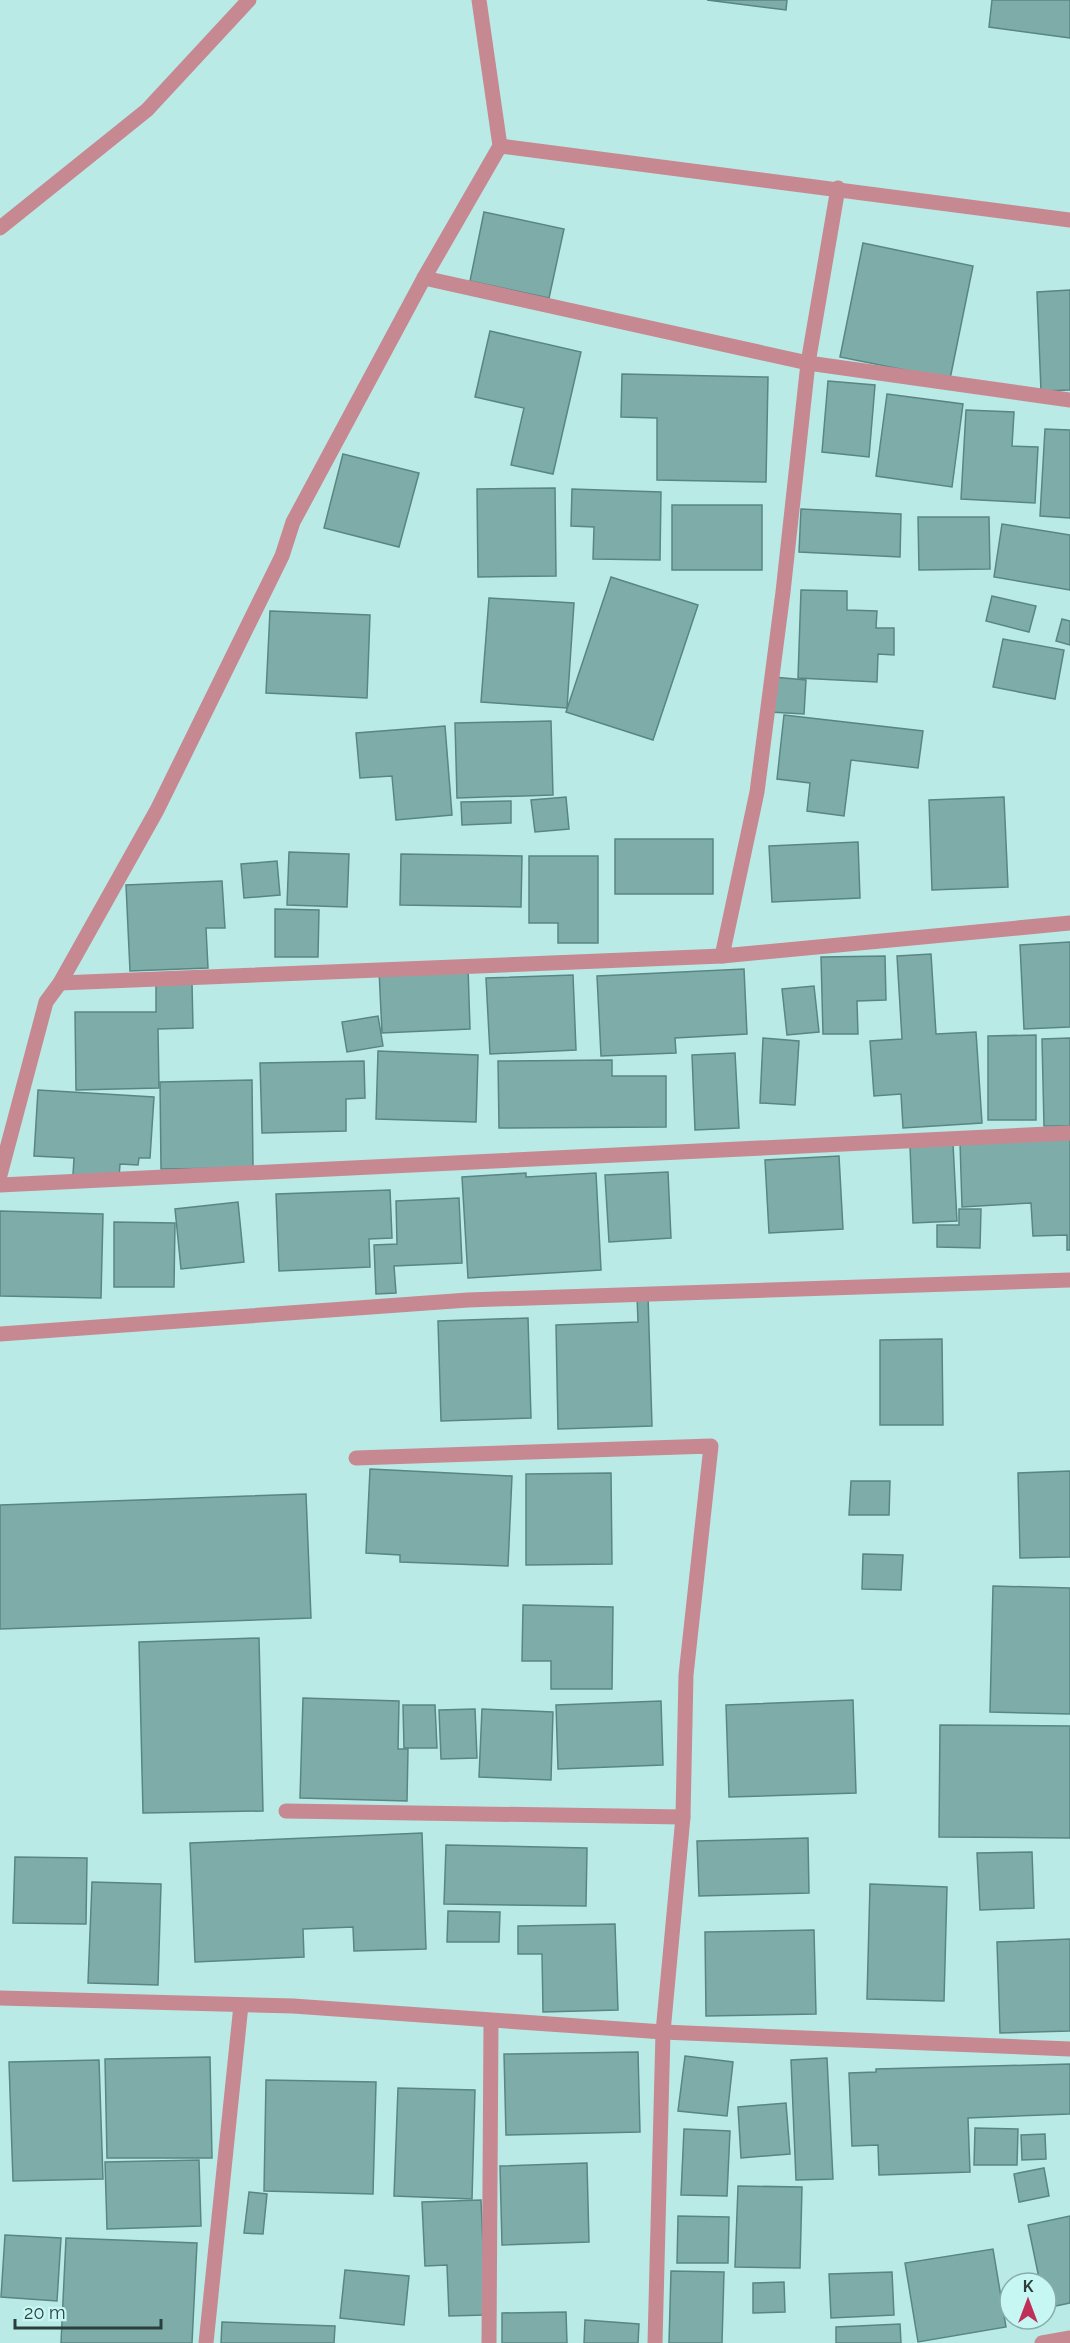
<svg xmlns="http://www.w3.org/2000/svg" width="1070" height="2343" font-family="Raleway,sans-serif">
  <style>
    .building { fill: #7eada9; stroke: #598682; stroke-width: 1.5 }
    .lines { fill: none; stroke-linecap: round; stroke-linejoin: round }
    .lane { stroke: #c68992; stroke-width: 15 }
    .street { stroke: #c68992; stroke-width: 15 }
  </style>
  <rect width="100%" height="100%" fill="#baeae6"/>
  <g class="building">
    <polygon points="707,0 787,0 786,10"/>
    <polygon points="992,0 1070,0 1070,38 989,27"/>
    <polygon points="484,212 564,229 549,298 470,281"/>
    <polygon points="863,243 973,266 950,379 840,357"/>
    <polygon points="1070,290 1070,390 1041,391 1037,292"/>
    <polygon points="490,331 581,352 553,474 511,465 524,408 475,397"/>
    <polygon points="622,374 768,377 766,482 657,480 657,418 621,417"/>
    <polygon points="828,381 875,385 869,457 822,452"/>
    <polygon points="887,394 963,404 952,487 876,476"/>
    <polygon points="966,410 1014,412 1012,446 1038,447 1035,503 961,499"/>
    <polygon points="1045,429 1070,430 1070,518 1040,516"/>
    <polygon points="343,454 419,473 399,547 324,528"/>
    <polygon points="555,488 556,576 478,577 477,489"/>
    <polygon points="572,489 661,492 660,560 593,559 594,527 571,526"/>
    <rect x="672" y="505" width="90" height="65"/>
    <polygon points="801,509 901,514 900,557 799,552"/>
    <polygon points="918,517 989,517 990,569 919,570"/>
    <polygon points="1002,524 1070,535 1070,590 994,577"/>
    <polygon points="611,577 698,605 653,740 566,712"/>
    <polygon points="801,590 847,591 847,610 877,611 876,628 894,628 894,655 878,654 877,682 798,678"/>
    <polygon points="992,596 1036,606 1029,632 986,621"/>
    <polygon points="489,598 574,603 567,708 481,702"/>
    <polygon points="270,611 370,615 367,698 266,693"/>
    <polygon points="1062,619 1070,621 1070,645 1056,641"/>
    <polygon points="1003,639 1064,650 1055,699 993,687"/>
    <polygon points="773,677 806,680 804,714 770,712"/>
    <polygon points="784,715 923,731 918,768 851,760 844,816 807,811 810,783 777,779"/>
    <polygon points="551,721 553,795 457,798 455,723"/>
    <polygon points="445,726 452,815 396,820 392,776 360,778 356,733"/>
    <polygon points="566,797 569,829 535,832 531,800"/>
    <polygon points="1004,797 1008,887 932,890 929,800"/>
    <polygon points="511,801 511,823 462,825 461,802"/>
    <rect x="615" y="839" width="98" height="55"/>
    <polygon points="858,842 860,898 772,902 769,846"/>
    <polygon points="289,852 349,854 347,907 287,905"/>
    <polygon points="401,854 522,856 521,907 400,905"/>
    <polygon points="529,856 598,856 598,943 558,943 558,923 529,923"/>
    <polygon points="277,861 280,895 244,898 241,864"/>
    <polygon points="222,881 225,928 206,928 208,968 130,971 126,885"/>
    <polygon points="275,909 319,910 318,957 275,957"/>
    <polygon points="1070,942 1070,1027 1024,1029 1020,945"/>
    <polygon points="931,954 936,1034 976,1032 982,1123 903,1128 901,1094 874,1096 870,1041 902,1039 897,956"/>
    <polygon points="885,956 886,1000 857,1001 858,1034 823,1034 821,957"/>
    <polygon points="468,967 470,1029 382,1033 379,970"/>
    <polygon points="744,969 747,1034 675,1038 676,1053 601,1056 597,976"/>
    <polygon points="573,975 576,1050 490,1054 486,978"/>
    <polygon points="192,983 193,1028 158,1029 159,1088 76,1090 75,1012 156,1012 156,984"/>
    <polygon points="814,986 819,1032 787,1035 782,989"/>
    <polygon points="378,1016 383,1046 347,1052 342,1022"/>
    <polygon points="1036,1035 1036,1120 988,1120 988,1036"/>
    <polygon points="763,1038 799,1041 795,1105 760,1103"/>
    <polygon points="1070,1038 1070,1126 1044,1126 1042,1039"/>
    <polygon points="378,1051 478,1055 476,1122 376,1119"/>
    <polygon points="735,1053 739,1128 695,1130 692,1055"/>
    <polygon points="612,1060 612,1076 666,1076 666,1127 499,1128 498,1061"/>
    <polygon points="364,1061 365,1098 346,1099 346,1131 262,1133 260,1063"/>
    <polygon points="252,1080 253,1168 161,1169 160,1082"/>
    <polygon points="38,1090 154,1097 150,1158 139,1158 138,1165 120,1164 119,1177 73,1175 74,1158 34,1156"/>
    <polygon points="1070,1137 1070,1250 1067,1250 1067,1235 1033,1236 1031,1203 962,1207 960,1142"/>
    <polygon points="953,1144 957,1221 913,1223 910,1146"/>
    <polygon points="839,1156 843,1229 769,1233 765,1160"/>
    <polygon points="668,1172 671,1238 609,1242 605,1175"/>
    <polygon points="526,1173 526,1177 596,1173 601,1270 468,1278 462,1177"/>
    <polygon points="390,1190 392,1238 369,1239 370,1267 279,1271 276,1194"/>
    <polygon points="459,1198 462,1263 394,1266 396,1293 376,1294 374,1245 397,1244 396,1201"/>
    <polygon points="238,1202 244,1262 181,1269 175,1209"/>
    <polygon points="959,1209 981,1209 980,1248 937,1247 937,1225 959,1225"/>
    <polygon points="0,1211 103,1214 101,1298 0,1296"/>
    <polygon points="114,1222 175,1223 174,1287 114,1287"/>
    <polygon points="637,1295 648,1295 652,1426 558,1429 556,1325 638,1322"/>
    <polygon points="528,1318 531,1418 441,1421 438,1321"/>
    <polygon points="942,1339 943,1425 880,1425 880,1340"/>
    <polygon points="370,1469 512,1476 508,1566 400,1562 400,1555 366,1553"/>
    <polygon points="1070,1471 1070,1557 1020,1558 1018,1473"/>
    <polygon points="611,1473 612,1564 526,1565 526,1474"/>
    <polygon points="851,1481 890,1481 889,1515 849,1515"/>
    <polygon points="306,1494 311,1618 0,1629 0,1505"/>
    <polygon points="863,1554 903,1555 901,1590 862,1589"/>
    <polygon points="993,1586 1070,1588 1070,1714 990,1712"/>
    <polygon points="523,1605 613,1607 612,1689 551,1689 551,1661 522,1661"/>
    <polygon points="259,1638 263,1811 143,1813 139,1642"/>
    <polygon points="303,1698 399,1701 398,1749 408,1749 407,1801 300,1798"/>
    <polygon points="853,1700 856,1793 729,1797 726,1705"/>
    <polygon points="661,1701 663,1765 558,1769 556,1705"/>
    <polygon points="403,1705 435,1705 437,1748 404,1748"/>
    <polygon points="475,1709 477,1758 441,1759 439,1710"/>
    <polygon points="482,1709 553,1712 551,1780 479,1777"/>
    <polygon points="940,1725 1070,1726 1070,1838 939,1837"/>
    <polygon points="422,1833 426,1949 354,1951 353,1927 303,1929 304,1957 195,1962 190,1843"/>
    <polygon points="808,1838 809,1893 699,1896 697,1841"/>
    <polygon points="446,1845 587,1848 586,1906 444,1904"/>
    <polygon points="1032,1852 1034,1908 980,1910 977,1853"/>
    <polygon points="15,1857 87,1858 86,1924 13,1923"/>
    <polygon points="92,1882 161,1884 158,1985 88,1983"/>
    <polygon points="870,1884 947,1887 944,2001 867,1999"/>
    <polygon points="448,1911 500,1912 499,1942 447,1942"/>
    <polygon points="615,1924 618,2010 543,2012 542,1954 518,1954 518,1926"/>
    <polygon points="814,1930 816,2014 706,2016 705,1932"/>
    <polygon points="1070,1939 1070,2031 1000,2033 997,1942"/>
    <polygon points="638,2052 640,2132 506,2135 504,2054"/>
    <polygon points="685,2056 733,2062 727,2116 678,2111"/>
    <polygon points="210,2057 212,2158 107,2158 105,2059"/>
    <polygon points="827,2058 833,2179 796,2180 791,2060"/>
    <polygon points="99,2060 103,2179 13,2181 9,2062"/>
    <polygon points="1070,2064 1070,2114 968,2118 970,2172 879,2175 878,2145 852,2146 849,2073 876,2072 876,2069"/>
    <polygon points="266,2080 376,2082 373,2194 264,2191"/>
    <polygon points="398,2088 475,2090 472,2199 394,2196"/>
    <polygon points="786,2103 790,2154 741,2158 738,2107"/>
    <polygon points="975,2128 1018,2129 1017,2165 974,2165"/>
    <polygon points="684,2129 730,2131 727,2196 681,2195"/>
    <polygon points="1045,2134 1046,2159 1022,2160 1021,2135"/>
    <polygon points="199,2160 201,2226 107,2229 105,2162"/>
    <polygon points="587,2163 589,2242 502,2245 500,2166"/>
    <polygon points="1044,2168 1049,2196 1019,2202 1014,2174"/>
    <polygon points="738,2186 802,2187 800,2268 735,2267"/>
    <polygon points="249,2192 267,2194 263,2234 244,2233"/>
    <polygon points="481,2200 486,2315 449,2316 447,2265 425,2266 422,2202"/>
    <polygon points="678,2216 729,2217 728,2263 677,2263"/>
    <polygon points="1070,2216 1070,2303 1046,2308 1046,2283 1040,2283 1028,2225"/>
    <polygon points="5,2235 61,2238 57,2301 1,2297"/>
    <polygon points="66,2238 197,2243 192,2343 61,2343"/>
    <polygon points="993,2249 1006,2327 918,2342 905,2263"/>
    <polygon points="345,2270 409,2276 404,2325 340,2318"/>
    <polygon points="671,2271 724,2272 722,2343 669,2343"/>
    <polygon points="892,2272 894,2315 831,2318 829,2274"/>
    <polygon points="784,2282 785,2312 753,2313 753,2283"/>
    <polygon points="566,2312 567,2343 502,2343 502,2313"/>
    <polygon points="585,2320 639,2324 638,2343 584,2343"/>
    <polygon points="222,2322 335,2326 334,2343 221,2343"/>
    <polygon points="900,2324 901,2343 836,2343 836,2327"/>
  </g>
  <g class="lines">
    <g class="lane">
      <polyline points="286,1811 683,1817"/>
      <polyline points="489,2343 491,2021"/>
    </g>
    <g class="street">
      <polyline points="500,146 1070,220"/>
      <polyline points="0,228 147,110 249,0"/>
      <polyline points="424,278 808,363 1070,400"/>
      <polyline points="722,956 757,792 783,592 808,363 838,188"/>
      <polyline points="60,983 722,956 1070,923"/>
      <polyline points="0,1175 46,1002 60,983 157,810 282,556 293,522 424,278 500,146 479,0"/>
      <polyline points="0,1185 1070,1133"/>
      <polyline points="0,1334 468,1300 1070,1280"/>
      <polyline points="356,1458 711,1446 686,1675 683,1817 663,2032 655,2343"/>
      <polyline points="0,1998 293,2006 663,2032 1070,2049"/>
      <polyline points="206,2343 241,2005"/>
      <polyline points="1042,2343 1070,2338"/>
    </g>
  </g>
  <g transform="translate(1028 2301)"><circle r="28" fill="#c7f7f3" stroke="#88adaa" stroke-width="1.5"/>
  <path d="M0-4.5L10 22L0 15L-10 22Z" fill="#bf2f57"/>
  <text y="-9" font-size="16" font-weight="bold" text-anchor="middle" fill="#2a3e3c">K</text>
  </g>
  <path d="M15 2319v9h146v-9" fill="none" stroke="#2a3e3c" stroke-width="3"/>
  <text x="24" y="2319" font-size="18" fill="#2a3e3c" stroke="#c7f7f3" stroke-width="4.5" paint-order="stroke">20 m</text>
</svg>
